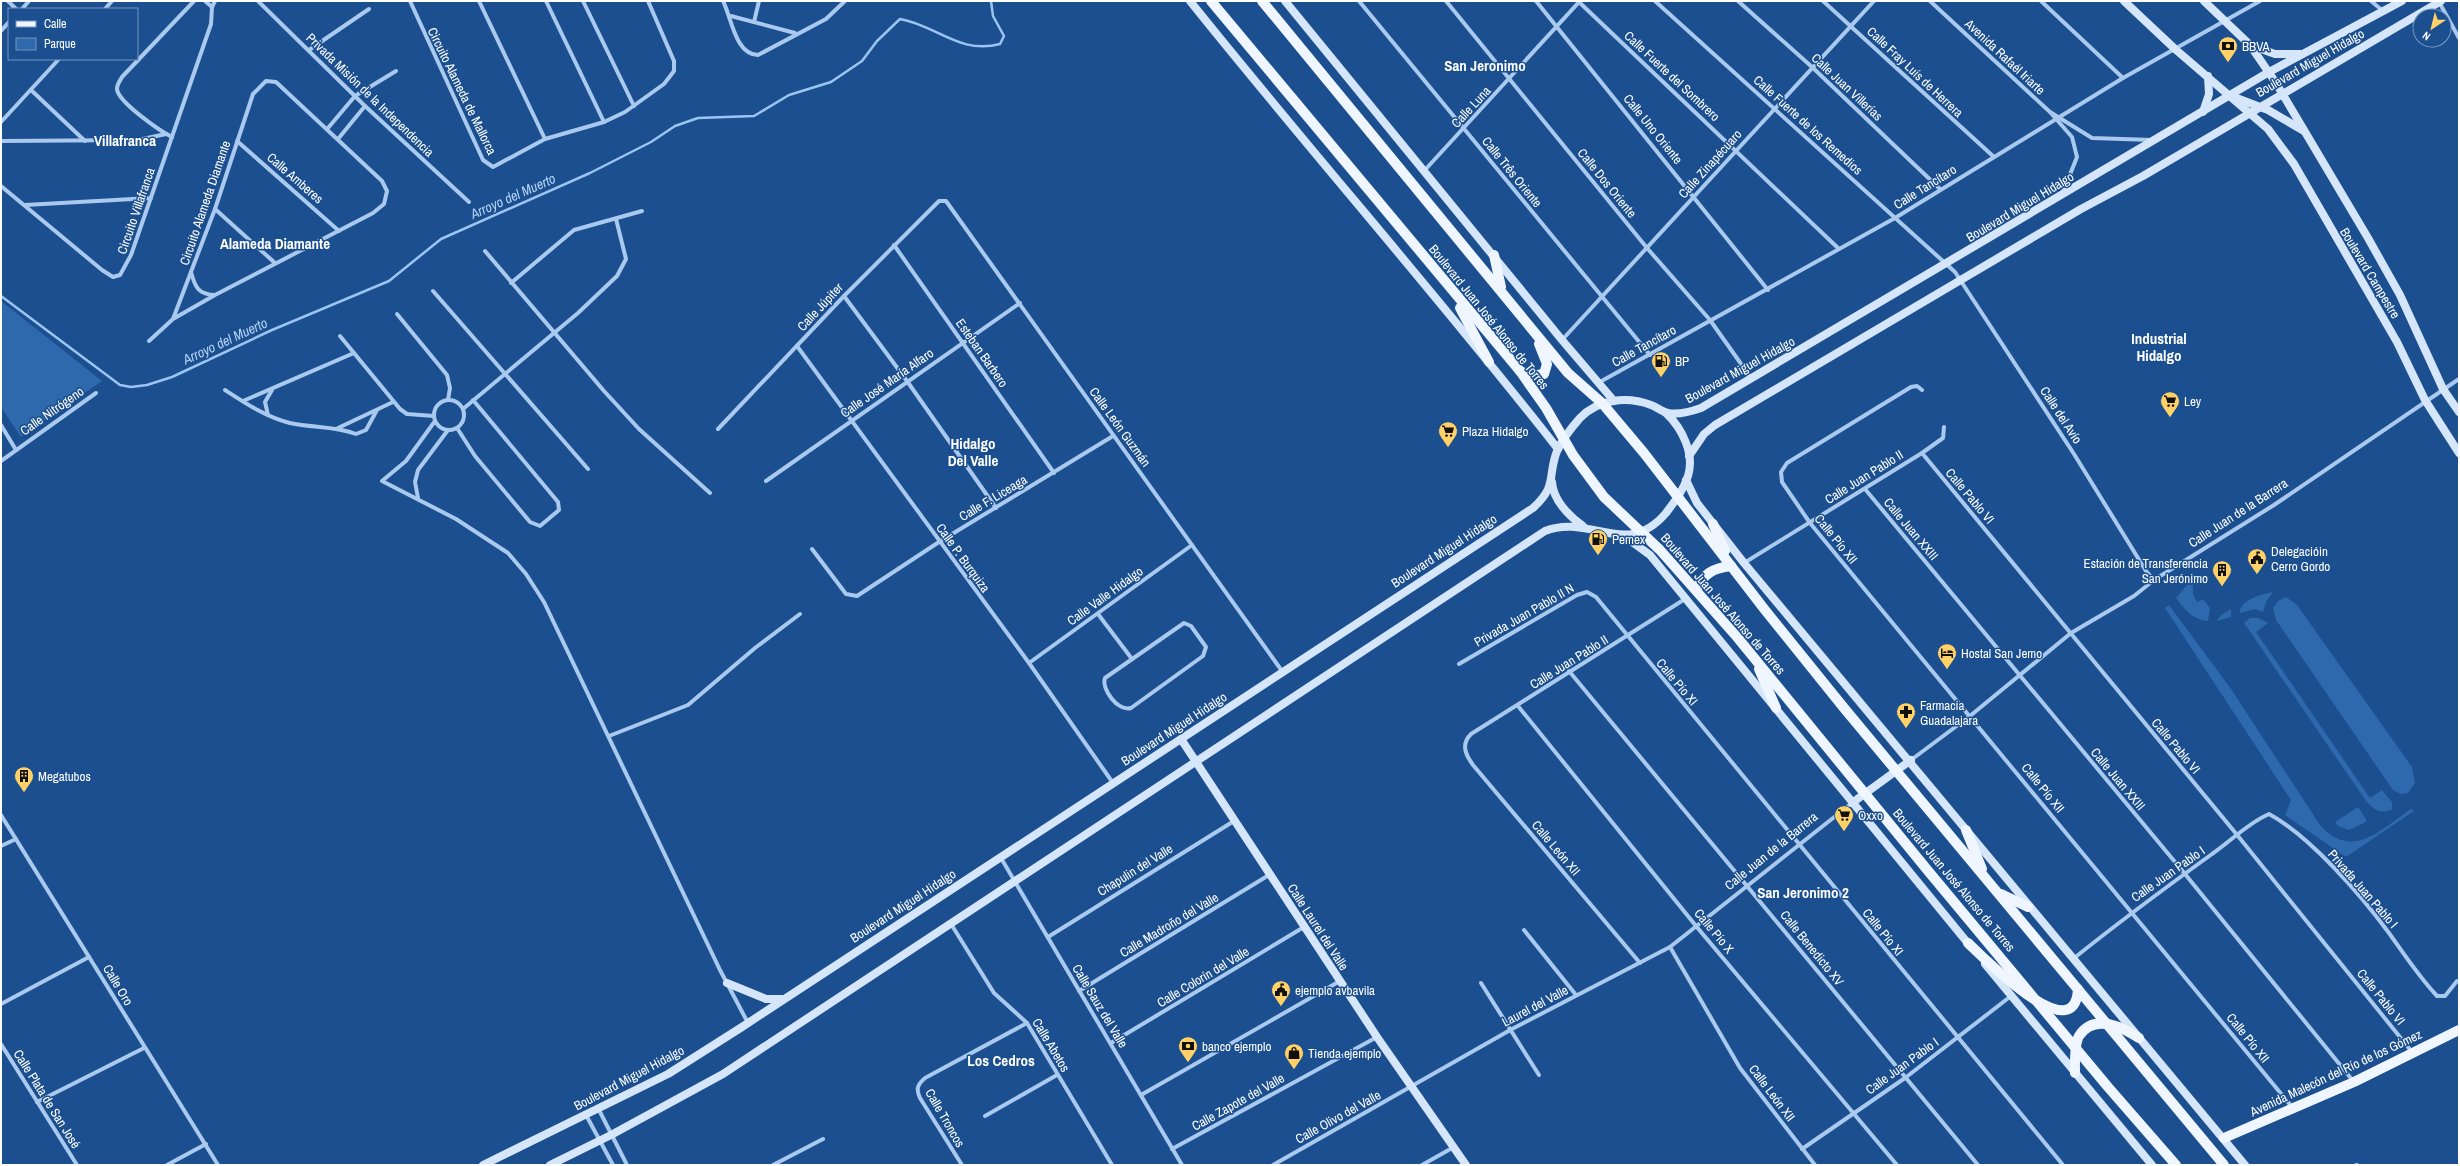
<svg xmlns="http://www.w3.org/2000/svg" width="2460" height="1166" font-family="'Archivo Narrow',sans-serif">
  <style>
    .green { fill: #2e69ad }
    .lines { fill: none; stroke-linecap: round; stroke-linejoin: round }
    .stream { stroke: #9cc4f0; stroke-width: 2.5 }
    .street { stroke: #a9c9ee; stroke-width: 4 }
    .secondary { stroke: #d6e6fa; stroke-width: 8 }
    .primary { stroke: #f0f6ff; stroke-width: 10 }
    .labels { text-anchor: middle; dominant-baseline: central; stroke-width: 3; stroke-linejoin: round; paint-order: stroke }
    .poi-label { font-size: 13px; fill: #fff; stroke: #1b4f8f; text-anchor: start }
    .street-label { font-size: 13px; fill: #fff; stroke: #1b4f8f }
    .water-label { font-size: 14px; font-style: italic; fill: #b5d3f5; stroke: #1b4f8f }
    .quarter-label { font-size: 15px; font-weight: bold; fill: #fff; stroke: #1b4f8f }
  </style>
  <rect width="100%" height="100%" fill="#1b4f8f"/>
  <g class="green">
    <polygon points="1,301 102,381 21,437 1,407"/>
    <path d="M2187 585H2193V594L2197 602 2203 599 2210 608 2208 621C2193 620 2184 609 2176 598Z"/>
    <path d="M2273 592 2266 602 2263 612 2255 609 2240 613C2239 600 2262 594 2273 592Z"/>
    <polygon points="2286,597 2297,605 2412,767 2415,783 2408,793 2401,794 2393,790 2276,620 2273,608 2278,601"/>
    <path d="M2169 605 2231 689 2320 825C2352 861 2380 830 2411 809L2414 811 2346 857 2285 815 2291 800 2165 608Z"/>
    <polygon points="2231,609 2231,617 2217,621 2221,615"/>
    <path d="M2250 618H2258L2268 623 2256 632 2370 798 2382 790 2392 802V809C2381 815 2374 810 2366 801L2244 623Z"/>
    <polygon points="2358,807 2366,819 2366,822 2349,830 2338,826 2335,822"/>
  </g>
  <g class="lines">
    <path class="stream" d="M1 296 120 385 131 387 147 385 172 377 272 330 389 281 441 239 590 173 651 142 675 126 698 118 754 116 789 95 831 82 862 61 877 41 900 19C936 25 960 55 1000 44L1004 36 993 16 991 1"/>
    <g class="street">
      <polyline points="8,1 16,9"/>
      <polyline points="205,1 212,7"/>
      <polyline points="258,1 365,106 469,202"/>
      <polyline points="410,1 483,160 493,167 545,139 604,122 625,112 664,84 674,71 674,61 648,1"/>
      <polyline points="479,1 545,139"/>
      <polyline points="546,1 604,122"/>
      <polyline points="583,1 634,106"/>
      <path d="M723 1C732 19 735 54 758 55L826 19 845 1"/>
      <polyline points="1359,1 1650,355"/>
      <polyline points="1446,1 1647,248 1710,320 1751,378"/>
      <polyline points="1536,1 1768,290"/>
      <polyline points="1655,1 1955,272 2074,454 2146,571 2154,580"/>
      <polyline points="1738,1 1812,67 1940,189"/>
      <polyline points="1823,1 1994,157"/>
      <polyline points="1930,1 2050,112 2072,137 2077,157 2063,192"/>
      <polyline points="2041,1 2123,78"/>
      <polyline points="2371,1 2383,11"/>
      <polyline points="1579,2 1838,248"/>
      <polyline points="2439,2 2459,38"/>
      <polyline points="22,9 29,1"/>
      <polyline points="105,9 112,1"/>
      <polyline points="731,16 795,33"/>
      <polyline points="754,22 759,1"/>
      <polyline points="1,31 9,22"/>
      <polyline points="309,50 369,9"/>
      <polyline points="31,90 85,141"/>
      <polyline points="2050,112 2092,138 2152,140"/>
      <polyline points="1,122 59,59"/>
      <polyline points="328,128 355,96 396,71"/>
      <path d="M172 137C160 131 118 102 117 89 117 84 120 81 122 77L194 1"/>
      <polyline points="338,139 365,106"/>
      <polyline points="1,141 138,140 166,134"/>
      <polyline points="237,141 339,231"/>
      <polyline points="1424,171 1580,1"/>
      <polyline points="1,186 102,270 113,277 120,275 131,255 211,24 212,7 215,1"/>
      <polyline points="25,205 151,198"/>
      <polyline points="215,209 275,263"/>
      <polyline points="894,245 1054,473"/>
      <polyline points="485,251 604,391 639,429 710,493"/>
      <path d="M191 272C195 287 198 294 214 295"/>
      <polyline points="511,283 574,230 642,211"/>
      <polyline points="433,291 588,469"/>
      <polyline points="844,296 907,381 996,508"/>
      <polyline points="397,314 447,375 450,388 448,400"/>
      <polyline points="340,336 400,409 407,414 434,416"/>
      <polyline points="1562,340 1874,1"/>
      <polyline points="149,341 173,319 215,295 373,213 384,204 387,191 382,181 276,82 266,81 253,94 215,209 173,319"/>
      <polyline points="797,346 1029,663 1113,783"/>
      <polyline points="1598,383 1895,218 2123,78 2260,1"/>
      <path d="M225 390C245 403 266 417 290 423 313 428 335 426 356 434L366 430 377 410"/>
      <polyline points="1922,390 1917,386 1911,387 1787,463 1781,472 1782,482 1810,523 2292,1107"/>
      <circle cx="449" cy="415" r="15"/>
      <polyline points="243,401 354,353"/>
      <polyline points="463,409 578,313 617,276 626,259 616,219"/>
      <polyline points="268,415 265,402 272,390"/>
      <polyline points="435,421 406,461 382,481 456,519 508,553 526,574 544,602 720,970 748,1023"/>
      <polyline points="1,425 16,450"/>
      <polyline points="338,428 393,402"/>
      <polyline points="457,428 475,456 530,522 540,526 559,510 558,502 473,400"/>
      <polyline points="718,429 844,296 939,201 946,201 1282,671"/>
      <polyline points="1922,453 2238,836 2412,1052"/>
      <polyline points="1,461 96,393"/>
      <polyline points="766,481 1020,303"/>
      <polyline points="1865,489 2185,874 2354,1082"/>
      <polyline points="418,498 415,482 418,470 448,430"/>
      <polyline points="812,549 846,594 857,596 939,542 1113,436"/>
      <polyline points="1744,563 1922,453 1943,438 1944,427"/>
      <polyline points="1098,614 1132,659"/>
      <path d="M1184 623 1191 626 1206 647 1203 656 1131 708C1118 712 1101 689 1105 678Z"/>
      <polyline points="1029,663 1192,545"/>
      <polyline points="1459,664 1577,595 1587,592 1596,597 2063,1165"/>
      <polyline points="1569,671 1978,1165"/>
      <polyline points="1518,706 1696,926 1897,1165"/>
      <polyline points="609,736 688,705 755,648 800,614"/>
      <polyline points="1911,760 1970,716 2071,633 2134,596 2154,580 2274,505 2459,379"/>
      <polyline points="1,815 218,1165"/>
      <polyline points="1,846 16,839"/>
      <polyline points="1001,858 1182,1165"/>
      <polyline points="951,924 994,993 1027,1023 1112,1165"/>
      <polyline points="1524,930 1576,995"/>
      <polyline points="1048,937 1234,821"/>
      <polyline points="1670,947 1740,1068 1815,1165"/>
      <path d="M2073 959C2119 922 2165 888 2212 854 2231 841 2248 823 2269 814 2310 836 2361 895 2389 933 2404 954 2419 977 2437 996H2445L2457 981"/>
      <path d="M1640 963 1473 765C1465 754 1461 744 1471 734L1685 599"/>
      <polyline points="1481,983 1539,1075"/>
      <polyline points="1079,991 1269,875"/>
      <polyline points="1,1004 89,957"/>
      <polyline points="1111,1043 1304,927"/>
      <polyline points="1,1044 77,1165"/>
      <polyline points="1141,1095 1340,981"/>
      <polyline points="37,1102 144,1048"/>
      <polyline points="598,1108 627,1165"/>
      <polyline points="586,1115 613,1165"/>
      <polyline points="985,1116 1057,1075"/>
      <polyline points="1172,1149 1377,1037"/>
      <polyline points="1802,1149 1905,1078 2011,996"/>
      <polyline points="167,1165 206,1144"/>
      <polyline points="773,1165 823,1139"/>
      <path d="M962 1165 920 1098C916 1089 917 1085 925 1078L1027 1023"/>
      <polyline points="1273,1165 1512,1029 1670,947 1852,803"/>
      <polyline points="1422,1165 1454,1147"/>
      <polyline points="2356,1165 2357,1165"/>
    </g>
    <g class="secondary">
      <path d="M1190 1C1311 152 1439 297 1558 449"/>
      <polyline points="1285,1 1562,340 1614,401"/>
      <polyline points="2124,1 2175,49 2268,129 2294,164 2397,342 2425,400 2459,453"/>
      <polyline points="2204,1 2250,45 2276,83 2368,238 2400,295 2443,389 2459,412"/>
      <polyline points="2250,45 2275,54 2301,54"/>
      <polyline points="2234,97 2268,110 2304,131"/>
      <polyline points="2203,112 2209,94 2208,76"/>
      <polyline points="1689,456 1704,434 1715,425 2081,209 2143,176 2441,1"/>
      <polyline points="1686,480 1697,503 1744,563 2245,1165"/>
      <path d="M1552 482C1553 500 1569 516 1583 526"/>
      <polyline points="1624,536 1650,555 1971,947"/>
      <polyline points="1181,739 1377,1037 1466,1165"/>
      <polyline points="1852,803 1911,760"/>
      <polyline points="1985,964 2152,1165"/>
      <polyline points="727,983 766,999 783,999"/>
      <path d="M483 1165 668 1074 742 1027 1533 508C1558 485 1547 477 1557 451 1562 440 1572 427 1580 418 1598 399 1627 396 1651 405 1657 407 1662 412 1668 413 1679 415 1690 412 1701 408L2269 72 2402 1"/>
      <path d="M550 1165 611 1135 723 1074 1545 531C1590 513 1626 560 1666 513 1675 501 1683 491 1688 476 1695 454 1682 428 1666 413"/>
    </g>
    <g class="primary">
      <polyline points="1211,1 1520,371 1546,408 1573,455 1604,497 1660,550 1737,637 1929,872 2108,1087 2176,1165"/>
      <polyline points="1262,1 1568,373 1602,403 1644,453 1765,610 1844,708 2224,1165"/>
      <polyline points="1494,255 1501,287"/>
      <polyline points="1460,308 1489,362"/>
      <polyline points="1520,371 1531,376 1544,374 1547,364 1539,344"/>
      <polyline points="1713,524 1725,551"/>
      <path d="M1696 590C1703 574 1713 568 1731 566"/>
      <polyline points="1759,669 1776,708"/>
      <polyline points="1966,830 1982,869"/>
      <polyline points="2001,894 2028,907"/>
      <path d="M1968 943C1982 956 2075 1052 2078 989"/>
      <path d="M2075 1073C2075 1063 2074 1045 2079 1036 2094 1013 2122 1027 2139 1038"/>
      <polyline points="2224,1138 2354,1082 2459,1030"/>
    </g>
  </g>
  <defs>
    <g id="bank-pin" transform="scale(1)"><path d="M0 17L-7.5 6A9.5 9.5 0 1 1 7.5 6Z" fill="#ffd166" stroke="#1b4f8f"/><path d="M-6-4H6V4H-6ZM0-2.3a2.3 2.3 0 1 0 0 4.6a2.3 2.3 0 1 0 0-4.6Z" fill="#111"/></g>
    <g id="fuel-pin" transform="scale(1)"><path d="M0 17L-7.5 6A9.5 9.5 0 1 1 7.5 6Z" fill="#ffd166" stroke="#1b4f8f"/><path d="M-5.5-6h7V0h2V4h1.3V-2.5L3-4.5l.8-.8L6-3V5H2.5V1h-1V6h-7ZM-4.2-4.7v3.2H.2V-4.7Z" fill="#111"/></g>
    <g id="supermarket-pin" transform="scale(1)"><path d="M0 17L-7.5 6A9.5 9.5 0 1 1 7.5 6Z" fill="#ffd166" stroke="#1b4f8f"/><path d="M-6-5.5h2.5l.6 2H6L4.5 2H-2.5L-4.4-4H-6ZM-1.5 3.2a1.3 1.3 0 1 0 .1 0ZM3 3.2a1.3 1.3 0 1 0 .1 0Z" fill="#111"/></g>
    <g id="civic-pin" transform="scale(1)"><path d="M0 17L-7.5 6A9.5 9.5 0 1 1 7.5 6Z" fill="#ffd166" stroke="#1b4f8f"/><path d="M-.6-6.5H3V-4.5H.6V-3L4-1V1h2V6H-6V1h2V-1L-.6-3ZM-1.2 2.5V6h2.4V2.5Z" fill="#111"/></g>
    <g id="building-pin" transform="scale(1)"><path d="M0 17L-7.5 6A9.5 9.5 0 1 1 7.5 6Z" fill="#ffd166" stroke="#1b4f8f"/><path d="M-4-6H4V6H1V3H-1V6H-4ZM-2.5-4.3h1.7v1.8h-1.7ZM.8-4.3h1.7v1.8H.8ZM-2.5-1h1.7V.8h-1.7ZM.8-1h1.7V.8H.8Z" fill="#111"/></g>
    <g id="hotel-pin" transform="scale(1)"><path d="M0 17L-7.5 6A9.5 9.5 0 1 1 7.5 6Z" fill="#ffd166" stroke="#1b4f8f"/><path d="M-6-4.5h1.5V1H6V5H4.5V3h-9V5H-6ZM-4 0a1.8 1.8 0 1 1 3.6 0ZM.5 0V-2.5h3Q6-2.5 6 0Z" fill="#111"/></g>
    <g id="pharmacy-pin" transform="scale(1)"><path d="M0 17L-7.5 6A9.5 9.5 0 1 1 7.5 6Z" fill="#ffd166" stroke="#1b4f8f"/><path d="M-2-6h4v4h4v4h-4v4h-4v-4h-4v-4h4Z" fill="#111"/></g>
    <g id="shop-pin" transform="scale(1)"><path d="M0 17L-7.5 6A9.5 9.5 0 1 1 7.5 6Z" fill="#ffd166" stroke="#1b4f8f"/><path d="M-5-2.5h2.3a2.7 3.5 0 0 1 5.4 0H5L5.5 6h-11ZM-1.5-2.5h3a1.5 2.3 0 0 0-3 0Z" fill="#111"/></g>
  </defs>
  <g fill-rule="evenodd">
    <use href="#bank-pin" x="2228" y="46"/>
    <use href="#fuel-pin" x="1661" y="361"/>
    <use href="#supermarket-pin" x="2170" y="401"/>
    <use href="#supermarket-pin" x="1448" y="431"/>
    <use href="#fuel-pin" x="1598" y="539"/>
    <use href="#civic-pin" x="2257" y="558"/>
    <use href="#building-pin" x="2222" y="570"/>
    <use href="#hotel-pin" x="1947" y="653"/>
    <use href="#pharmacy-pin" x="1906" y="712"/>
    <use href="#building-pin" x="24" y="776"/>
    <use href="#supermarket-pin" x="1844" y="815"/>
    <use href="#civic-pin" x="1281" y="990"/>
    <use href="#bank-pin" x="1188" y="1046"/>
    <use href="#shop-pin" x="1294" y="1053"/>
  </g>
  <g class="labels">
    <g class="poi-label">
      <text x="2242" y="46">BBVA</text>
      <text x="1675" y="361">BP</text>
      <text x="2184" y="401">Ley</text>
      <text x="1462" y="431">Plaza Hidalgo</text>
      <text x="1612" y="539">Pemex</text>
      <text x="2271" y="551">Delegacióin<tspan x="2271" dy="15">Cerro Gordo</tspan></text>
      <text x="2208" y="563" text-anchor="end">Estación de Transferencia<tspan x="2208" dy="15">San Jerónimo</tspan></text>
      <text x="1961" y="653">Hostal San Jemo</text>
      <text x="1920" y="705">Farmacia<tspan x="1920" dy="15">Guadalajara</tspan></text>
      <text x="38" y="776">Megatubos</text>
      <text x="1858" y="815">Oxxo</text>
      <text x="1295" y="990">ejemplo avbavila</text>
      <text x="1202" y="1046">banco ejemplo</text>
      <text x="1308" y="1053">Tienda ejemplo</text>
    </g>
    <g class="street-label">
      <text transform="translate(2005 57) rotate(43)">Avenida Rafaél Iriarte</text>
      <text transform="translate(2310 63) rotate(-30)">Boulevard Miguel Hidalgo</text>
      <text transform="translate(1915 72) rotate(43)">Calle Fray Luís de Herrera</text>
      <text transform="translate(1672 76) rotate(43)">Calle Fuerte del Sombrero</text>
      <text transform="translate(1847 87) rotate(43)">Calle Juan Villerías</text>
      <text transform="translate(462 91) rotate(64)">Circuito Alameda de Mallorca</text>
      <text transform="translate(370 95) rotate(44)">Privada Misión de la Independencia</text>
      <text transform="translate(1471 107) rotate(-47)">Calle Luna</text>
      <text transform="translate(1808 125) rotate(42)">Calle Fuerte de los Remedios</text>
      <text transform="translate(1653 129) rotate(51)">Calle Uno Oriente</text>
      <text transform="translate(1710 164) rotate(-48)">Calle Zinapécuaro</text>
      <text transform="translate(1512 172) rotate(51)">Calle Três Oriente</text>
      <text transform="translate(295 178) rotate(41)">Calle Amberes</text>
      <text transform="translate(1607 183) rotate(51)">Calle Dos Oriente</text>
      <text transform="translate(1925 187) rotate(-32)">Calle Tancítaro</text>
      <text transform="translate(205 203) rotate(-71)">Circuito Alameda Diamante</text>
      <text transform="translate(2020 207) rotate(-31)">Boulevard Miguel Hidalgo</text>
      <text transform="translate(136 211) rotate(-71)">Circuito Villafranca</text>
      <text transform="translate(2370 273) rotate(59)">Boulevard Campestre</text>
      <text transform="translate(820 307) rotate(-47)">Calle Júpiter</text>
      <text transform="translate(1489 317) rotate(51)">Boulevard Juan José Alonso de Torres</text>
      <text transform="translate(1644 346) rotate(-29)">Calle Tancítaro</text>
      <text transform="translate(982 353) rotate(55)">Esteban Barbero</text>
      <text transform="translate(1740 370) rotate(-29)">Boulevard Miguel Hidalgo</text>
      <text transform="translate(887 383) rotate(-35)">Calle José María Alfaro</text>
      <text transform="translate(52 411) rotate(-35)">Calle Nitrógeno</text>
      <text transform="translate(2061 415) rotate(57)">Calle del Avío</text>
      <text transform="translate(1120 427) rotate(54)">Calle León Guzmán</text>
      <text transform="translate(1864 477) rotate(-32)">Calle Juan Pablo II</text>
      <text transform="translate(1970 496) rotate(50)">Calle Pablo VI</text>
      <text transform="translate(993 498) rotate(-31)">Calle F. Liceaga</text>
      <text transform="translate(2238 513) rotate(-33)">Calle Juan de la Barrera</text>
      <text transform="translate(1911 529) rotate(50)">Calle Juan XXIII</text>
      <text transform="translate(1836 539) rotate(51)">Calle Pío XII</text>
      <text transform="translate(1444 551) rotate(-33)">Boulevard Miguel Hidalgo</text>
      <text transform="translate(963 558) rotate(54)">Calle P. Burquiza</text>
      <text transform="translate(1105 596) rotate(-36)">Calle Valle Hidalgo</text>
      <text transform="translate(1723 604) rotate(49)">Boulevard Juan José Alonso de Torres</text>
      <text transform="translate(1524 615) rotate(-30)">Privada Juan Pablo II N</text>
      <text transform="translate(1569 662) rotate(-32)">Calle Juan Pablo II</text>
      <text transform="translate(1677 682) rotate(50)">Calle Pío XI</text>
      <text transform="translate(1174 729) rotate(-33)">Boulevard Miguel Hidalgo</text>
      <text transform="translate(2176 746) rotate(50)">Calle Pablo VI</text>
      <text transform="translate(2118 779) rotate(50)">Calle Juan XXIII</text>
      <text transform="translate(2043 788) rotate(51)">Calle Pío XII</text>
      <text transform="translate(1556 848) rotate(50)">Calle León XII</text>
      <text transform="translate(1771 851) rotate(-39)">Calle Juan de la Barrera</text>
      <text transform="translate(1135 870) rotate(-32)">Chapulin del Valle</text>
      <text transform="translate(2168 874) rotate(-35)">Calle Juan Pablo I</text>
      <text transform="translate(1954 880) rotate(50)">Boulevard Juan José Alonso de Torres</text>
      <text transform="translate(2363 889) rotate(49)">Privada Juan Pablo I</text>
      <text transform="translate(903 906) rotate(-33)">Boulevard Miguel Hidalgo</text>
      <text transform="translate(1169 925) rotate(-31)">Calle Madroño del Valle</text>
      <text transform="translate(1318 927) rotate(57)">Calle Laurel del Valle</text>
      <text transform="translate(1714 931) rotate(50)">Calle Pío X</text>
      <text transform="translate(1883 932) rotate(51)">Calle Pío XI</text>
      <text transform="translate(1812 948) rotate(51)">Calle Benedicto XV</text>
      <text transform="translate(1203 977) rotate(-31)">Calle Colorín del Valle</text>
      <text transform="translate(118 985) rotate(59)">Calle Oro</text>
      <text transform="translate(2381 997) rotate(51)">Calle Pablo VI</text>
      <text transform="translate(1100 1006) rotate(59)">Calle Sauz del Valle</text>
      <text transform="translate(1535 1006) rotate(-28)">Laurel del Valle</text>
      <text transform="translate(2248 1038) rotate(51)">Calle Pío XII</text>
      <text transform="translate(1051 1045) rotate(59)">Calle Abetos</text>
      <text transform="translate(1902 1066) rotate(-36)">Calle Juan Pablo I</text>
      <text transform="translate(2336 1073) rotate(-25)">Avenida Malecón del Río de los Gómez</text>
      <text transform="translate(629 1078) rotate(-28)">Boulevard Miguel Hidalgo</text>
      <text transform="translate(1772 1093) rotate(53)">Calle León XII</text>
      <text transform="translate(47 1099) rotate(58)">Calle Plata de San José</text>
      <text transform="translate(1238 1102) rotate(-29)">Calle Zapote del Valle</text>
      <text transform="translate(1338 1117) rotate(-29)">Calle Olivo del Valle</text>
      <text transform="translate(945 1118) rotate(60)">Calle Troncos</text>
    </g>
    <g class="water-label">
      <text transform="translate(513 196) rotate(-24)">Arroyo del Muerto</text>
      <text transform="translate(225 341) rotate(-25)">Arroyo del Muerto</text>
    </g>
    <g class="quarter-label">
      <text x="1485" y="65">San Jeronimo</text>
      <text x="125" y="140">Villafranca</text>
      <text x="275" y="243">Alameda Diamante</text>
      <text x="2159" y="338">Industrial<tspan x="2159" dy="17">Hidalgo</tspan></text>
      <text x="973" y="443">Hidalgo<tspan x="973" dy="17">Del Valle</tspan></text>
      <text x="1803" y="892">San Jeronimo 2</text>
      <text x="1001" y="1060">Los Cedros</text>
    </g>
  </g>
  <rect width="2460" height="1166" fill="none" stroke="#ffffff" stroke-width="4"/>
  <rect x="8" y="8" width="130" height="52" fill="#1b4f8f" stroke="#7695bc"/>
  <rect x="16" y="21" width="20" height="6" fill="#f0f6ff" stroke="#7695bc"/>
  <text x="44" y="28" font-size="12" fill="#ffffff">Calle</text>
  <rect x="16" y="38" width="20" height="12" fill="#2e69ad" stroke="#7695bc"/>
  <text x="44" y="48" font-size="12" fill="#ffffff">Parque</text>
  <g transform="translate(2432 28) rotate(215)"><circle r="19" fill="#1b4f8f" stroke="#7695bc"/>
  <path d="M0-3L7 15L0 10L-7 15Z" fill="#ffd166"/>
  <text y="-6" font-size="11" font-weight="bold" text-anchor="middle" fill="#ffffff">N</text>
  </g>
</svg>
